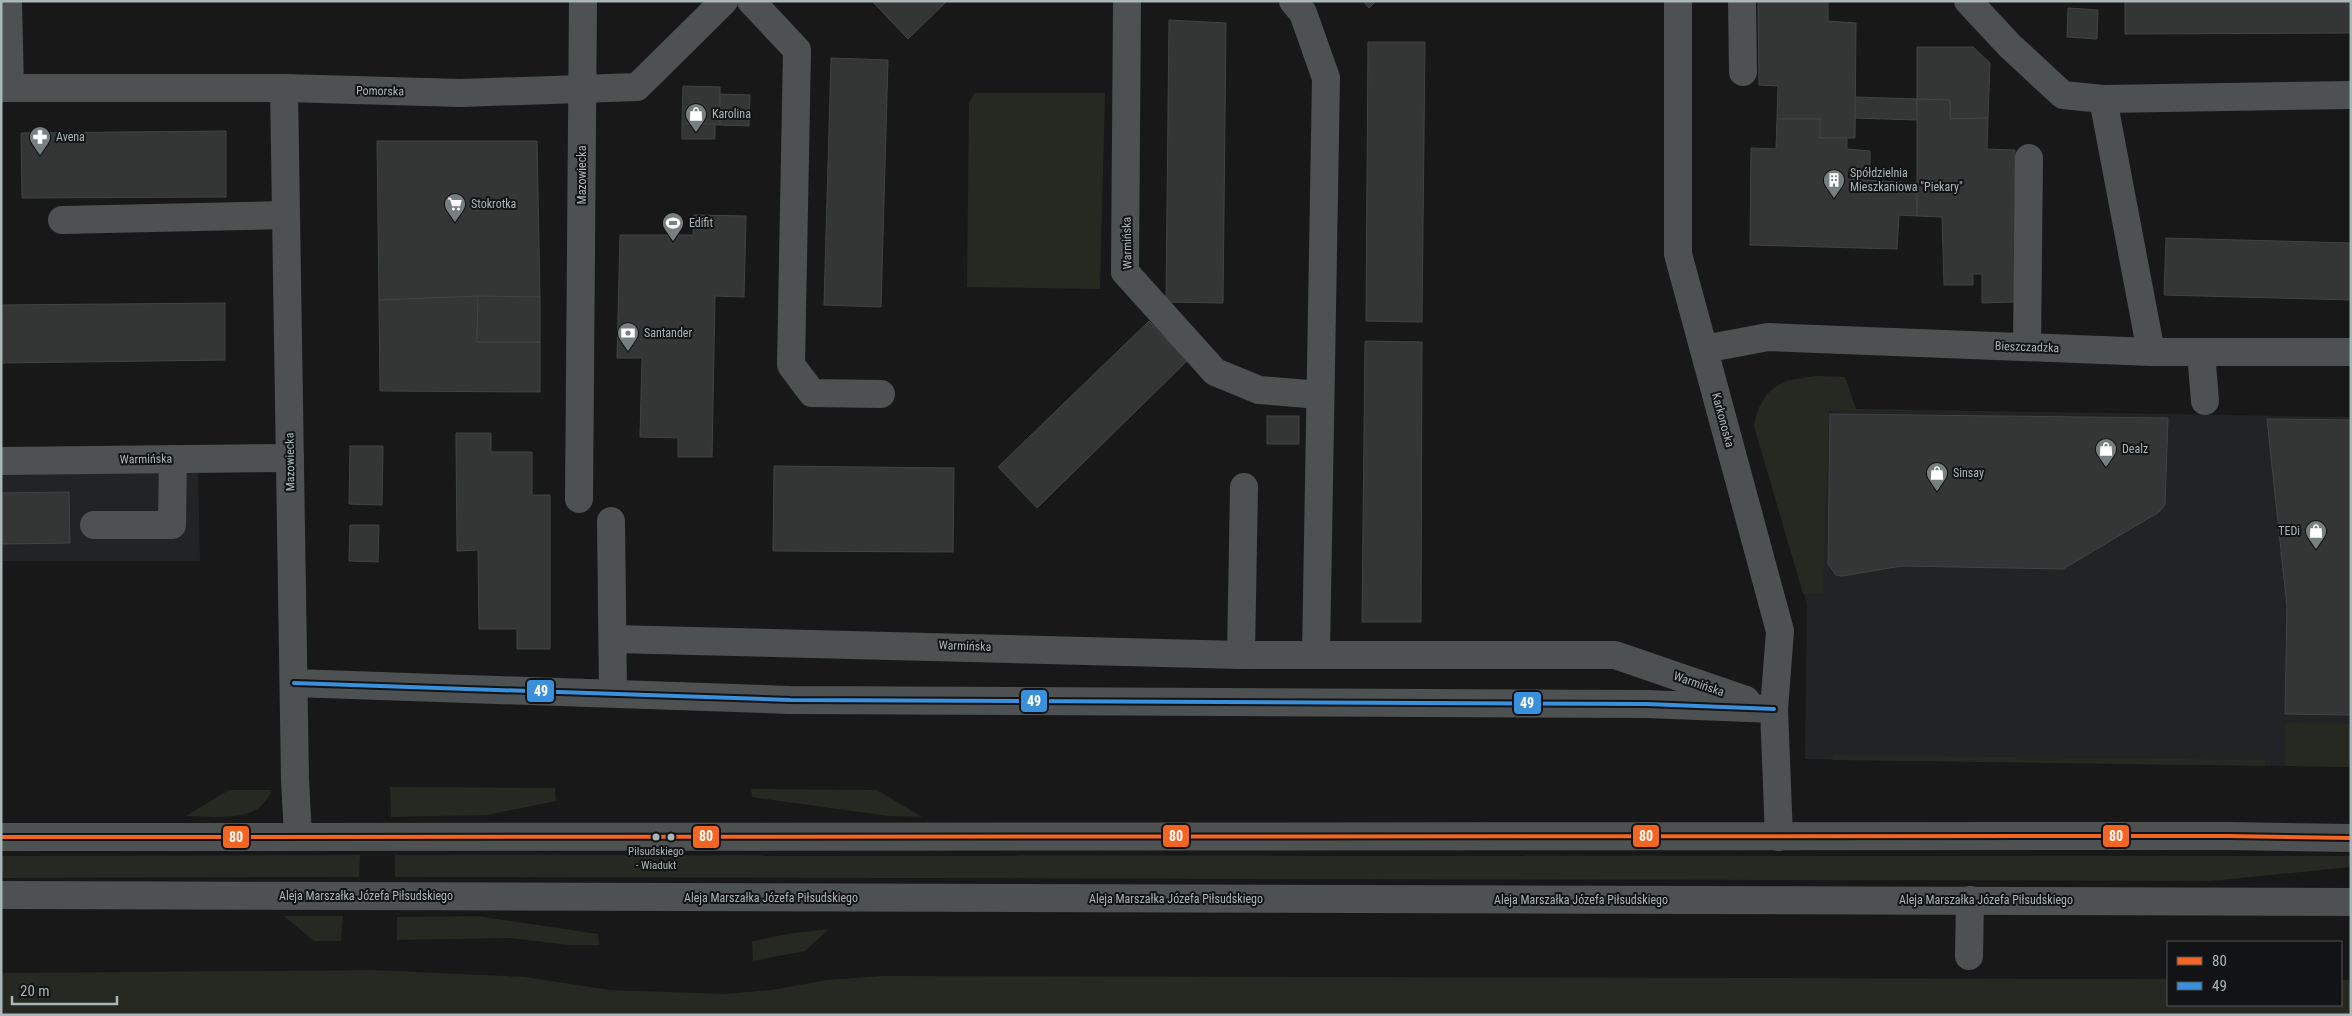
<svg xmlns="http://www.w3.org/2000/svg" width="2352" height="1016" font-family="'Roboto Condensed',sans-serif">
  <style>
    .built { fill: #222324 }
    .green { fill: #262822 }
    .building { fill: #343535; stroke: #414444 }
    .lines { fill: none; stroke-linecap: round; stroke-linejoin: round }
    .minor { stroke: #4d5151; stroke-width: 28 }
    .bus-1-casing { stroke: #121314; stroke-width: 8 }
    .bus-2-casing { stroke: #121314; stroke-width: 8 }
    .bus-1 { stroke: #f26522; stroke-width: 4 }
    .bus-2 { stroke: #3a90db; stroke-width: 4 }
    .bus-dot { fill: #abb7b7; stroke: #121314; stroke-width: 2 }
    .labels { text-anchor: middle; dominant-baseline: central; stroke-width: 4; stroke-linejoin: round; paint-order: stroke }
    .bus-label { font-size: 11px; fill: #abb7b7; stroke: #121314 }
    .street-label { font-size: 12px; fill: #abb7b7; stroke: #121314 }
    .poi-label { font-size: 12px; fill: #abb7b7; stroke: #121314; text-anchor: start }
    .line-badge { stroke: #121314; stroke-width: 2 }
    .badge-label { font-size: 14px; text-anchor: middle; font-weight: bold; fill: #fff }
  </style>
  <rect width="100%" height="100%" fill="#181818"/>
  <g class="built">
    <polygon points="1817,376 1845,377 1856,409 2351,417 2351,767 1805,759 1807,604 1754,426 1758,409 1766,395 1775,387 1787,380"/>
    <polygon points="198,467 200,561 1,561 1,470"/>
  </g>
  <g class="green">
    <polygon points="975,93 1105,93 1100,289 967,287 969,102"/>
    <path d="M1817 376 1845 377 1856 409 2122 414 1829 410 1823 594H1803L1754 426C1763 386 1779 381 1817 376Z"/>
    <polygon points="2289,723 2351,724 2351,767 2285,766 2285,725"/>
    <polygon points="1833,755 2265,760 2265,766 1832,760"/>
    <polygon points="390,787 555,788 556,801 487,815 391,817"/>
    <polygon points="751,789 877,790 922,817 888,816 752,797"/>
    <path d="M229 790H272C269 795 267 800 263 804 249 821 206 817 186 816Z"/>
    <polygon points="360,855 359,877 1,878 1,856"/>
    <polygon points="395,855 2351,856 2351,867 2211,881 395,877"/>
    <polygon points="284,916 343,916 341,941 314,941"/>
    <polygon points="477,916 598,934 599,945 569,945 510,938 397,940 397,917"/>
    <polygon points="829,929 805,951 753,961 752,941 794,933"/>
    <polygon points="374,970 525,977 610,990 725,994 771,990 827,980 882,976 2168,979 2168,1005 2341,1005 2341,980 2351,980 2351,1015 1,1015 1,973"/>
  </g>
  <g class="building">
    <polygon points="872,1 947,1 908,39"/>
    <polygon points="1363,1 1376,1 1369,8"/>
    <polygon points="1758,1 1828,1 1828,21 1856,23 1855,138 1820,138 1820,119 1777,119 1778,86 1759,85"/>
    <polygon points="2125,1 2351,1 2351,33 2125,34"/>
    <polygon points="2068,8 2098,10 2097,39 2067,37"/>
    <polygon points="1169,20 1226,23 1223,303 1166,302"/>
    <polygon points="1368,42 1425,42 1422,322 1366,321"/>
    <polygon points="1917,47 1973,47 1990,63 1988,118 1950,119 1950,100 1917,99"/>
    <polygon points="831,58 888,60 881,307 824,305"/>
    <polygon points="683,86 720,87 720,125 682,124"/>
    <polygon points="720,94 750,95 749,126 720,125"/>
    <polygon points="1855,97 1917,99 1917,120 1855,118"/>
    <polygon points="1917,99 1950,100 1950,119 1988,118 1987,149 2015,150 2015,302 1982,303 1982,274 1973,274 1973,285 1944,285 1942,217 1917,216"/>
    <polygon points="1777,119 1820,119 1820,138 1847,138 1847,149 1870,151 1870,170 1847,171 1847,179 1917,183 1917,216 1899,215 1897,249 1750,245 1751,148 1776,149"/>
    <rect x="682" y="124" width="33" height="15"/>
    <polygon points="226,131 226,197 22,198 21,133"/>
    <polygon points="377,141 537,141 540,297 379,300"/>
    <polygon points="694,215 746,216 744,297 715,296 712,457 678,457 678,438 640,437 642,358 617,358 620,235 693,235"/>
    <polygon points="2166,238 2351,243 2351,300 2164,295"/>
    <polygon points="478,296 477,342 540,342 540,392 380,391 379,300"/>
    <polygon points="478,296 540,297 540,342 477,342"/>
    <polygon points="225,303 225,360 1,363 1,305"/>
    <polygon points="1149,321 1187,361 1037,508 998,467"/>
    <polygon points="1365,341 1422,342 1421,622 1362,622"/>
    <polygon points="1830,414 2168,418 2165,505 2159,512 2063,569 1902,566 1842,576 1836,575 1828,564"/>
    <rect x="1267" y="416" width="32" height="28"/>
    <polygon points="2267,419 2351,420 2351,715 2285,714 2287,607"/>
    <polygon points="456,433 491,433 491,452 532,452 532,495 550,495 550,649 517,649 517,629 479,629 478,550 457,551"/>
    <polygon points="350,446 383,446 382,505 349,504"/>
    <polygon points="774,466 954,468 953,552 773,551"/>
    <polygon points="69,492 70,543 1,544 1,493"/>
    <polygon points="350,525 379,525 378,562 349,561"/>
  </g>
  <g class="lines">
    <g class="minor">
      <polyline points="8,1 10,88"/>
      <polyline points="751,1 797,50 791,365 812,393 881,394"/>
      <polyline points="1127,1 1125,272 1215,372 1259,390 1320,395"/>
      <polyline points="1293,1 1303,13 1326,78 1316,655"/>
      <polyline points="1678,1 1678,254 1780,631 1774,709 1779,837"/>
      <polyline points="1742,1 1743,72"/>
      <polyline points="1968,1 2010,46 2063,95 2103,99 2351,95"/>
      <polyline points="1,88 284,88 461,93 637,87 724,1"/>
      <polyline points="284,88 295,780 298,836"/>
      <polyline points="2103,99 2151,352"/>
      <polyline points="62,220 286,215"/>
      <polyline points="2027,347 2029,158"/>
      <polyline points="1704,349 1768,337 2151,352 2351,352"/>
      <polyline points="2201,352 2205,401"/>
      <polyline points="1,461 290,458"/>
      <polyline points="579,499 583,1"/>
      <polyline points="611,521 613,693"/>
      <polyline points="94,525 172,525 173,459"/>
      <polyline points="614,639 1241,655 1615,655 1746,700"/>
      <polyline points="1241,655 1244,487"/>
      <polyline points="294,683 790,700 1647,704 1774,709"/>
      <polyline points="1,837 2229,836 2351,838"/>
      <polyline points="1,895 2351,902"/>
      <polyline points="1969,956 1970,900"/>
    </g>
    <g class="bus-1-casing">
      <polyline id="bus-1" points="1,837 2229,836 2351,838"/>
    </g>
    <g class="bus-2-casing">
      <polyline id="bus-2" points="294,683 790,700 1647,704 1774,709"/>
    </g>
    <use href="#bus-1" class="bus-1"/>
    <use href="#bus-2" class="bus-2"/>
  </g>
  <defs>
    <g id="shop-pin" transform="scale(1.125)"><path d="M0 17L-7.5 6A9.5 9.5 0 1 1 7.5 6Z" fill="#787f7f" stroke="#121314"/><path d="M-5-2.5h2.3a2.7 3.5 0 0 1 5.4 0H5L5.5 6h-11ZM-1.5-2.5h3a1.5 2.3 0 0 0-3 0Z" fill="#fff"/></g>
    <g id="pharmacy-pin" transform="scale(1.125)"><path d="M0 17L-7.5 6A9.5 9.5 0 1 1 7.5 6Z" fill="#787f7f" stroke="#121314"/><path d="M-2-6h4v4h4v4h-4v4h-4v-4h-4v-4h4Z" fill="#fff"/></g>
    <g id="building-pin" transform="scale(1.125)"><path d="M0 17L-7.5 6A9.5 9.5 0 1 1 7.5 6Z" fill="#787f7f" stroke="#121314"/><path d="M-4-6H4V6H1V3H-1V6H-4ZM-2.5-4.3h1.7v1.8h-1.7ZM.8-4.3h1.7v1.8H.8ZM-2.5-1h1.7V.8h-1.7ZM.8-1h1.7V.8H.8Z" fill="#fff"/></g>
    <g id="supermarket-pin" transform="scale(1.125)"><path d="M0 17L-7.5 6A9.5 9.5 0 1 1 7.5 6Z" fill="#787f7f" stroke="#121314"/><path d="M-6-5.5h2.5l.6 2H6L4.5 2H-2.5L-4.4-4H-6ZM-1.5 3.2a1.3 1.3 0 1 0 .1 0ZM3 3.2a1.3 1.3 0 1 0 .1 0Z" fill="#fff"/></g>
    <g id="stadium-pin" transform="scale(1.125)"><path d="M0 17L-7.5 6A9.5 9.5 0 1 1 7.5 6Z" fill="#787f7f" stroke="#121314"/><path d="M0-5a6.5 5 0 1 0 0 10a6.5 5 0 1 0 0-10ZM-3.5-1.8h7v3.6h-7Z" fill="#fff"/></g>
    <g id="bank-pin" transform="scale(1.125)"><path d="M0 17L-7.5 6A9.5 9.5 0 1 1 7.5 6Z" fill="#787f7f" stroke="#121314"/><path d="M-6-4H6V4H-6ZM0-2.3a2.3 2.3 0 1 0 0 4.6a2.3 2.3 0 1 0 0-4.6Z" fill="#fff"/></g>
  </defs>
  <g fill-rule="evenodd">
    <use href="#shop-pin" x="696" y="114"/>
    <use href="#pharmacy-pin" x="40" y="137"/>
    <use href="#building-pin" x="1834" y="180"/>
    <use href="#supermarket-pin" x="455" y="204"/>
    <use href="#stadium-pin" x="673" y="223"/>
    <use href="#bank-pin" x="628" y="333"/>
    <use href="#shop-pin" x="2106" y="449"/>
    <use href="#shop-pin" x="1937" y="473"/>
    <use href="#shop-pin" x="2316" y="531"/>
  </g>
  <g class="bus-dot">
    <circle cx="656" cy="837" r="4.5"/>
    <circle cx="671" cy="837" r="4.5"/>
  </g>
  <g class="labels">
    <g class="bus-label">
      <text x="656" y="851">Piłsudskiego<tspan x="656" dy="14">- Wiadukt</tspan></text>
    </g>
    <g class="street-label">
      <text transform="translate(380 91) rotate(1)">Pomorska</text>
      <text transform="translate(582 175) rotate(-90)">Mazowiecka</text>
      <text transform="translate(1127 243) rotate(-91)">Warmińska</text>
      <text transform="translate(2027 347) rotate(2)">Bieszczadzka</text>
      <text transform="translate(1723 420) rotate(75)">Karkonoska</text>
      <text transform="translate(146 459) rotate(-1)">Warmińska</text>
      <text transform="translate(290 462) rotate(-91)">Mazowiecka</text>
      <text transform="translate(965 646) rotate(2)">Warmińska</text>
      <text transform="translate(1699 684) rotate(19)">Warmińska</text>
      <text x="366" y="896">Aleja Marszałka Józefa Piłsudskiego</text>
      <text x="771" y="898">Aleja Marszałka Józefa Piłsudskiego</text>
      <text x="1176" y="899">Aleja Marszałka Józefa Piłsudskiego</text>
      <text x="1581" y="900">Aleja Marszałka Józefa Piłsudskiego</text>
      <text x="1986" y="900">Aleja Marszałka Józefa Piłsudskiego</text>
    </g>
    <g class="poi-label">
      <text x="712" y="114">Karolina</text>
      <text x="56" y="137">Avena</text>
      <text x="1850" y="173">Spółdzielnia<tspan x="1850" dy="14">Mieszkaniowa "Piekary"</tspan></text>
      <text x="471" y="204">Stokrotka</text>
      <text x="689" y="223">Edifit</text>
      <text x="644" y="333">Santander</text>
      <text x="2122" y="449">Dealz</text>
      <text x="1953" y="473">Sinsay</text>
      <text x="2300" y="531" text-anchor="end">TEDi</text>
    </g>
  </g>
  <g class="line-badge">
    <rect x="526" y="679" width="29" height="24" rx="5" fill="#3a90db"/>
    <rect x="1020" y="689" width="28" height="24" rx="5" fill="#3a90db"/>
    <rect x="1513" y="691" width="29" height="24" rx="5" fill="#3a90db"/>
    <rect x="2102" y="824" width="28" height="24" rx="5" fill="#f26522"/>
    <rect x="1632" y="824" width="28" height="24" rx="5" fill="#f26522"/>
    <rect x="1162" y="824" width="28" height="24" rx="5" fill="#f26522"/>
    <rect x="692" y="825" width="28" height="24" rx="5" fill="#f26522"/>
    <rect x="222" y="825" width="28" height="24" rx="5" fill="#f26522"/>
  </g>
  <g class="badge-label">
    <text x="541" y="696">49</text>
    <text x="1034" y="706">49</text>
    <text x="1527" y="708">49</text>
    <text x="2116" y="841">80</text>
    <text x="1646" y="841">80</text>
    <text x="1176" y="841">80</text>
    <text x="706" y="841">80</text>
    <text x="236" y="842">80</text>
  </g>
  <rect width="2352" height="1016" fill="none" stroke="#abb7b7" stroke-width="5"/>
  <rect x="2167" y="941" width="175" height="65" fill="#121314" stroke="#4f5555"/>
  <rect x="2177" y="957" width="25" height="8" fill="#f26522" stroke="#4f5555"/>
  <text x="2212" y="966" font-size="15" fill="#abb7b7">80</text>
  <rect x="2177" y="982" width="25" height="8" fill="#3a90db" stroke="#4f5555"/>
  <text x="2212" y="991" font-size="15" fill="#abb7b7">49</text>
  <path d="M12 996v8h105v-8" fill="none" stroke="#abb7b7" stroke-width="2.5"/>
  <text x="20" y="996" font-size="15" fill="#abb7b7" stroke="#121314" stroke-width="4" paint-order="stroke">20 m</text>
</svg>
